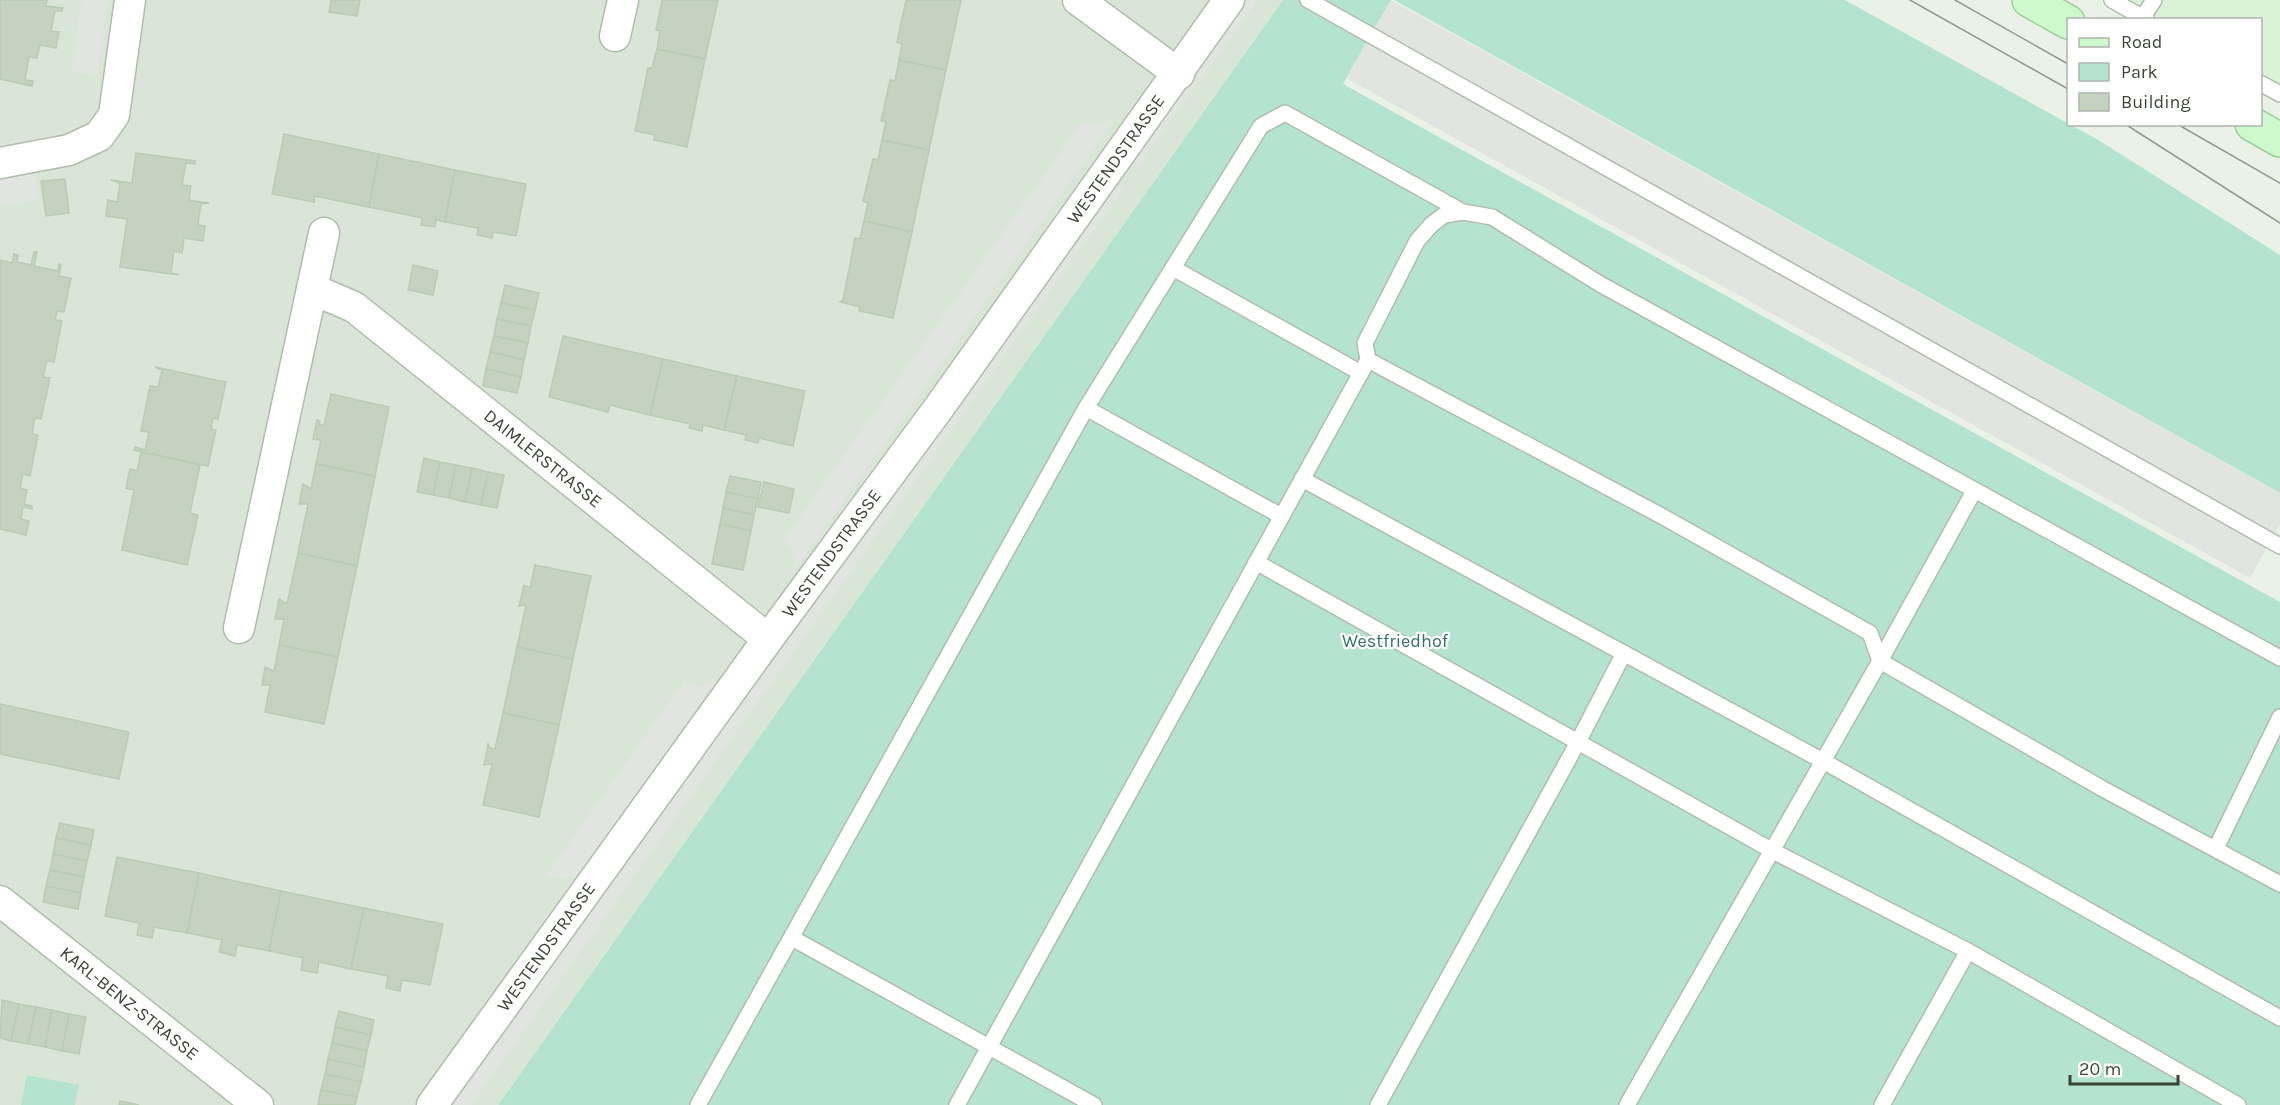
<svg xmlns="http://www.w3.org/2000/svg" width="2280" height="1105" font-family="Karla,sans-serif">
  <style>
    .residential { fill: #d9e6d7 }
    .commercial { fill: #dcf2d6 }
    .green { fill: #b5e3d2 }
    .parking { fill: #e1e4e0 }
    .building { fill: #c3d3bf; stroke: #b8cdb3; stroke-width: 1.5 }
    .lines { fill: none; stroke-linecap: round; stroke-linejoin: round }
    .service-casing { stroke: #afbdac; stroke-width: 18 }
    .minor-casing { stroke: #afbdac; stroke-width: 33 }
    .secondary-casing { stroke: #a0ce9c; stroke-width: 36 }
    .service { stroke: #fff; stroke-width: 15 }
    .minor { stroke: #fff; stroke-width: 30 }
    .secondary { stroke: #cef9cc; stroke-width: 33 }
    .tram { stroke: #969696; stroke-width: 1.5 }
    .labels { text-anchor: middle; dominant-baseline: central; stroke-width: 4.5; stroke-linejoin: round; paint-order: stroke }
    .street-label { font-size: 18px; fill: #3a4538; stroke: #fff }
    .park-label { font-size: 18px; fill: #307265; stroke: #fff }
  </style>
  <rect width="100%" height="100%" fill="#eaf2e8"/>
  <polygon class="residential" points="0,0 1283,0 498,1105 0,1105"/>
  <polygon class="commercial" points="2129,0 2280,0 2280,84 2261,73 2260,20 2164,19"/>
  <g class="green">
    <polygon points="1283,0 1391,0 1343,84 2280,602 2280,1105 498,1105"/>
    <polygon points="1394,0 1845,0 2100,141 2280,255 2280,493"/>
    <polygon points="27,1075 79,1085 75,1105 21,1105"/>
  </g>
  <g class="parking">
    <polygon points="82,0 108,0 97,76 71,72"/>
    <polygon points="1250,0 1258,0 1137,167 1126,160 1241,4"/>
    <polygon points="1391,0 2280,493 2280,524 2250,578 1346,78"/>
    <polygon points="1115,118 793,572 794,554 784,539 1082,122 1099,125"/>
    <polygon points="35,174 38,200 0,206 0,179"/>
    <polygon points="1112,181 1123,189 471,1105 454,1105"/>
    <polygon points="684,681 700,687 716,682 576,878 545,877"/>
  </g>
  <g class="building">
    <polygon points="0,0 47,0 46,6 63,8 62,11 55,11 51,31 59,32 56,48 40,45 37,58 29,57 25,80 33,81 32,86 0,79"/>
    <polygon points="331,0 360,0 357,16 329,12"/>
    <polygon points="662,0 718,0 705,59 657,49 660,31 656,30"/>
    <polygon points="906,0 961,0 946,70 899,60 902,44 897,42"/>
    <polygon points="657,49 705,59 687,147 654,140 655,135 635,131 648,68 652,68"/>
    <polygon points="899,60 946,70 929,150 882,140 886,121 881,121 890,80 895,81"/>
    <polygon points="284,134 379,154 369,207 315,196 314,202 272,194"/>
    <polygon points="882,140 929,150 912,232 864,221 868,203 863,201 873,159 878,160"/>
    <polygon points="136,153 195,161 195,164 186,163 182,185 191,186 189,200 209,203 201,204 198,225 205,226 203,241 184,238 182,253 174,251 171,273 179,275 120,267 127,219 106,216 108,200 117,202 120,183 111,180 132,183"/>
    <polygon points="379,154 455,170 445,222 436,220 435,227 421,225 422,218 369,207"/>
    <polygon points="455,170 526,184 516,236 493,232 492,238 477,235 478,228 445,222"/>
    <polygon points="65,179 69,213 46,216 41,181"/>
    <polygon points="864,221 912,232 893,318 859,311 860,307 840,302 843,300 855,238 860,239"/>
    <polygon points="34,252 37,252 34,266 58,271 59,264 61,265 59,276 71,278 64,312 57,311 55,320 62,321 54,362 47,361 43,377 50,378 41,419 35,418 32,434 38,435 30,476 23,474 20,488 27,490 24,504 32,506 32,509 23,507 21,519 29,521 26,535 0,529 0,260 12,263 14,254 18,255 17,262 31,265"/>
    <polygon points="413,265 438,271 433,295 408,290"/>
    <polygon points="505,285 539,293 535,310 501,303"/>
    <polygon points="501,303 535,310 531,326 497,319"/>
    <polygon points="497,319 531,326 528,343 494,336"/>
    <polygon points="494,336 528,343 524,360 490,352"/>
    <polygon points="563,336 663,359 650,415 610,405 608,412 549,397"/>
    <polygon points="490,352 524,360 521,377 486,369"/>
    <polygon points="663,359 737,376 724,430 703,425 702,431 689,428 690,424 650,415"/>
    <polygon points="155,367 226,382 218,419 213,418 211,429 216,430 208,466 134,450 135,447 145,450 149,432 141,431 150,386 158,387 162,370"/>
    <polygon points="486,369 521,377 517,393 483,386"/>
    <polygon points="737,376 805,391 793,446 759,438 758,443 745,440 746,435 724,430"/>
    <polygon points="331,394 389,407 375,476 316,464 321,440 313,439 317,420 320,421 319,425 324,425"/>
    <polygon points="141,452 200,465 190,513 198,515 187,565 122,550 134,490 126,488 130,469 137,471"/>
    <polygon points="424,458 440,462 433,495 417,492"/>
    <polygon points="440,462 456,465 449,498 433,495"/>
    <polygon points="316,464 375,476 357,566 298,553 308,504 299,504 303,484 311,489"/>
    <polygon points="456,465 472,468 465,502 449,498"/>
    <polygon points="472,468 488,472 481,505 465,502"/>
    <polygon points="488,472 504,475 497,508 481,505"/>
    <polygon points="730,476 761,482 758,499 726,492"/>
    <polygon points="764,482 794,489 789,513 758,507"/>
    <polygon points="726,492 758,499 754,515 723,508"/>
    <polygon points="723,508 754,515 751,531 720,524"/>
    <polygon points="720,524 751,531 743,570 712,564"/>
    <polygon points="298,553 357,566 338,657 279,645 284,619 275,619 279,599 287,604"/>
    <polygon points="535,565 591,576 573,659 517,647 526,605 519,606 524,585 530,588"/>
    <polygon points="279,645 338,657 324,724 265,712 270,685 262,685 265,667 274,671"/>
    <polygon points="517,647 573,659 559,725 503,713"/>
    <polygon points="0,704 129,732 119,779 0,754"/>
    <polygon points="503,713 559,725 539,817 483,805 492,764 484,765 488,744 490,748 495,749"/>
    <polygon points="60,823 94,830 91,845 56,838"/>
    <polygon points="56,838 91,845 87,861 53,854"/>
    <polygon points="53,854 87,861 84,877 50,870"/>
    <polygon points="117,857 199,873 187,933 154,927 152,938 137,935 139,923 105,916"/>
    <polygon points="50,870 84,877 81,893 46,886"/>
    <polygon points="199,873 281,891 269,951 237,945 235,956 219,952 222,940 187,933"/>
    <polygon points="46,886 81,893 78,909 43,902"/>
    <polygon points="281,891 364,908 351,969 319,962 317,973 301,970 303,958 269,951"/>
    <polygon points="364,908 443,924 430,985 402,980 400,991 386,988 388,976 351,969"/>
    <polygon points="2,1000 19,1004 11,1041 0,1038"/>
    <polygon points="19,1004 36,1007 28,1044 11,1041"/>
    <polygon points="36,1007 52,1010 45,1047 28,1044"/>
    <polygon points="52,1010 69,1014 62,1051 45,1047"/>
    <polygon points="339,1011 374,1020 371,1035 335,1027"/>
    <polygon points="69,1014 86,1017 79,1054 62,1051"/>
    <polygon points="335,1027 371,1035 367,1051 332,1043"/>
    <polygon points="332,1043 367,1051 364,1067 328,1059"/>
    <polygon points="328,1059 364,1067 361,1082 325,1074"/>
    <polygon points="325,1074 361,1082 357,1097 321,1090"/>
    <polygon points="321,1090 357,1097 355,1105 318,1105"/>
    <polygon points="120,1101 139,1105 119,1105"/>
  </g>
  <g class="lines">
    <g class="service-casing">
      <g id="service">
        <polyline points="1308,0 2280,546"/>
        <polyline points="2112,0 2147,20"/>
        <polyline points="2141,20 2154,0"/>
        <polyline points="2260,83 2280,94"/>
        <polyline points="1173,268 1361,373"/>
        <polyline points="1368,360 1365,343 1417,241 1431,225 1444,215 1463,212 1492,217 1600,284 2280,658"/>
        <polyline points="1086,408 1261,126 1285,113 1463,212"/>
        <polyline points="1302,479 1823,761 2280,1018"/>
        <polyline points="1256,562 1773,851 1968,951 2238,1105"/>
        <polyline points="2216,848 2280,717"/>
        <polyline points="792,938 1094,1105"/>
        <polyline points="698,1105 1086,408 1281,516"/>
        <polyline points="957,1105 1368,360 1658,514 1870,633 1880,661 2103,789 2280,884"/>
        <polyline points="1378,1105 1578,742 1624,653"/>
        <polyline points="1627,1105 1880,661 1974,491"/>
        <polyline points="1882,1105 1968,951"/>
      </g>
    </g>
    <g class="minor-casing">
      <g id="minor">
        <polyline points="1078,0 1179,74"/>
        <polyline points="615,36 623,0"/>
        <polyline points="0,163 69,150 99,136 114,115 130,0"/>
        <path id="s1" d="M312 289 354 307 768 639"/>
        <polyline points="239,628 324,233"/>
        <path id="s2" d="M0 901 258 1105"/>
        <path id="s3" d="M432 1105 768 639 938 409 1229 0"/>
      </g>
    </g>
    <g class="secondary-casing">
      <g id="secondary">
        <polyline points="2029,0 2068,22"/>
        <polyline points="2252,124 2280,140"/>
      </g>
    </g>
    <use href="#service" class="service"/>
    <use href="#minor" class="minor"/>
    <use href="#secondary" class="secondary"/>
    <g class="tram">
      <polyline points="1910,0 2068,89"/>
      <polyline points="1955,0 2068,64"/>
      <polyline points="2125,124 2280,223"/>
      <polyline points="2177,124 2280,183"/>
    </g>
  </g>
  <g class="labels">
    <g class="street-label">
      <text stroke="none"><textPath href="#s3" startOffset="1167">WESTENDSTRASSE</textPath></text>
      <text stroke="none"><textPath href="#s1" startOffset="288">DAIMLERSTRASSE</textPath></text>
      <text stroke="none"><textPath href="#s3" startOffset="681">WESTENDSTRASSE</textPath></text>
      <text stroke="none"><textPath href="#s3" startOffset="195">WESTENDSTRASSE</textPath></text>
      <text stroke="none"><textPath href="#s2" startOffset="165">KARL-BENZ-STRASSE</textPath></text>
    </g>
    <g class="park-label">
      <text x="1395" y="641">Westfriedhof</text>
    </g>
  </g>
  <rect x="2067" y="18" width="195" height="108" fill="#ffffff" stroke="#b0b5af" stroke-width="1.5"/>
  <rect x="2079" y="38" width="30" height="9" fill="#cef9cc" stroke="#b0b5af" stroke-width="1.5"/>
  <text x="2121" y="48" font-size="18" fill="#3a4538">Road</text>
  <rect x="2079" y="63" width="30" height="18" fill="#b5e3d2" stroke="#b0b5af" stroke-width="1.5"/>
  <text x="2121" y="78" font-size="18" fill="#3a4538">Park</text>
  <rect x="2079" y="93" width="30" height="18" fill="#c3d3bf" stroke="#b0b5af" stroke-width="1.5"/>
  <text x="2121" y="108" font-size="18" fill="#3a4538">Building</text>
  <path d="M2070 1075v9h108v-9" fill="none" stroke="#3a4538" stroke-width="3"/>
  <text x="2079" y="1075" font-size="18" fill="#3a4538" stroke="#ffffff" stroke-width="4.5" paint-order="stroke">20 m</text>
</svg>
